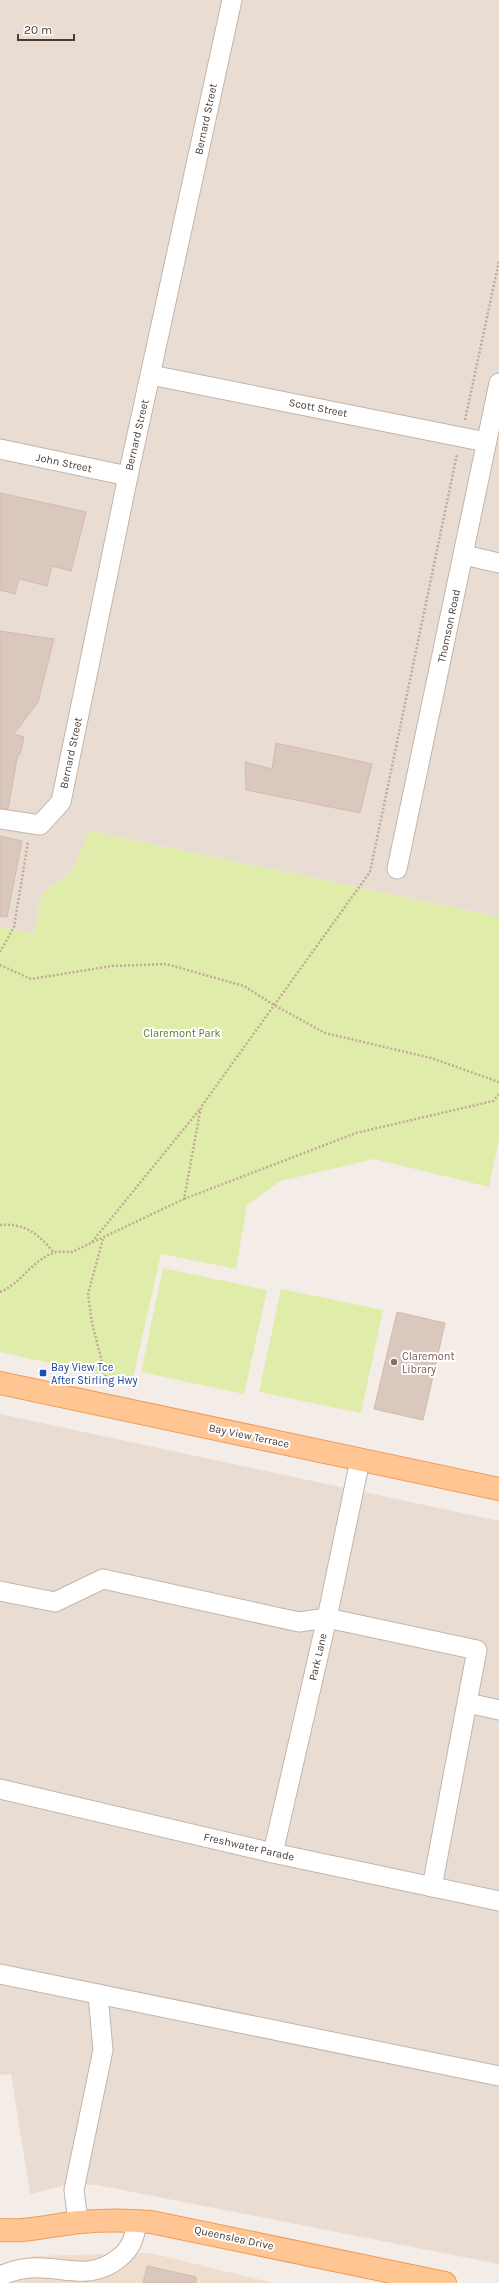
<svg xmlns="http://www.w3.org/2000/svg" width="499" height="2283" font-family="Karla,sans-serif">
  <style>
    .residential { fill: #e9ddd3 }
    .education { fill: #efddce }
    .green { fill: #e0edaa }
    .building { fill: #dac7bd; stroke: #d3baac }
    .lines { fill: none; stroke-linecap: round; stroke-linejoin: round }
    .minor-casing { stroke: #c4b4aa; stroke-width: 21 }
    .major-casing { stroke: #ef9c59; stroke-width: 24 }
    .path { stroke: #c4a997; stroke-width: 2.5; stroke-dasharray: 2 2; stroke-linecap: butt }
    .minor { stroke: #fff; stroke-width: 19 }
    .major { stroke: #ffc694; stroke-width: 22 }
    .education-dot { fill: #8d6e63; stroke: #fff; stroke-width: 1.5 }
    .transit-dot { fill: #1a4fb4; stroke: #fff; stroke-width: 1.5 }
    .labels { text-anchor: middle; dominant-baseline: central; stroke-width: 4; stroke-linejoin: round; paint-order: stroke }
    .street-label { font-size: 11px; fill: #483b34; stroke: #fff }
    .park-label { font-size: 11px; fill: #5d7f22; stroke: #fff }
    .education-label { font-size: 11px; fill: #785e54; stroke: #fff; text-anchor: start }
    .transit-label { font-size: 11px; fill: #164399; stroke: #fff; text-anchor: start }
  </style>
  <rect width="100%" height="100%" fill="#f4ece6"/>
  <g class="residential">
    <polygon points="0,0 499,0 499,917 89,831 72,872 42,892 34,935 0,927"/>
    <polygon points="0,1414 499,1521 499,2264 97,2185 70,2184 30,2194 11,2074 0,2075"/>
  </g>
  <polygon class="education" points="150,2253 274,2283 0,2283 0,2266 35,2256"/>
  <g class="green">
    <polygon points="89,831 499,917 499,1139 489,1187 374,1159 280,1181 247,1205 236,1269 161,1254 132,1382 0,1352 0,927 34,934 42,892 72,872"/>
    <polygon points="163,1268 267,1290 244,1394 141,1372"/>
    <polygon points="281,1289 383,1310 361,1413 259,1392"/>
  </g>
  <g class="building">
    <polygon points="0,493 86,512 71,571 52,566 47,586 19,579 15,594 0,590"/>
    <polygon points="0,631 54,639 38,702 14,734 24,737 20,755 18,754 8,809 0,808"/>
    <polygon points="276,743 372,764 360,813 246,790 245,762 272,769"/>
    <polygon points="0,836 22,841 7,917 0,916"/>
    <polygon points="397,1312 445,1323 423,1420 374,1409"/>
    <polygon points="147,2266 196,2277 196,2283 143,2283"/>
  </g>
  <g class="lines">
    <g class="minor-casing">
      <g id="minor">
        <polyline points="151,375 486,442"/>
        <polyline points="0,449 128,476"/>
        <polyline points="464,555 499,563"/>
        <polyline points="0,819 40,825 61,802 128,476 232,0"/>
        <polyline points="397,869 499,383"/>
        <polyline points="0,1591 55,1602 103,1579 299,1622 327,1618 477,1650 432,1887"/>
        <polyline points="468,1703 499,1710"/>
        <polyline points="0,1789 273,1853 499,1901"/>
        <polyline points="273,1853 327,1618 360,1460"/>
        <polyline points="0,1974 499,2076"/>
        <polyline points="78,2222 74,2190 103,2050 98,1994"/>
        <path d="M0 2276C13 2270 28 2267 42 2268 71 2269 93 2279 119 2258 132 2248 135 2236 137 2221"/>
      </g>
    </g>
    <g class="major-casing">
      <g id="major">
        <polyline points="0,1383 499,1489"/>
        <path d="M0 2230C28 2232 52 2225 80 2222 104 2220 127 2220 151 2222L445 2283"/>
      </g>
    </g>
    <g class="path">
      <polyline points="465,420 499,261"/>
      <polyline points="0,952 14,927 28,842"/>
      <polyline points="0,965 31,979 112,966 166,964 244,986 274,1005 325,1033 431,1058 499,1082"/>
      <polyline points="184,1199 356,1133 493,1101 499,1094"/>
      <path d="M0 1225C25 1223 39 1234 54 1253"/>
      <polyline points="103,1239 88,1294 92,1323 108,1385"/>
      <polyline points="92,1242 200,1109"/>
      <path d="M0 1292C20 1284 32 1261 53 1253 58 1251 66 1252 72 1252L184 1199 201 1107 370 872 457 454"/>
    </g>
    <use href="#minor" class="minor"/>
    <use href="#major" class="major"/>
  </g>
  <circle class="education-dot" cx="394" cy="1362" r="4"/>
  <rect class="transit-dot" x="39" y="1369" width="8" height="8" rx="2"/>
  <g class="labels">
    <g class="street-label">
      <text transform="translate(206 119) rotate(-78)">Bernard Street</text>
      <text transform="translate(318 408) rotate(11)">Scott Street</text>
      <text transform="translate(137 435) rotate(-77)">Bernard Street</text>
      <text transform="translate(64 463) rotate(12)">John Street</text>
      <text transform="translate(449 626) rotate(-78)">Thomson Road</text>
      <text transform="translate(71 753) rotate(-78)">Bernard Street</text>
      <text transform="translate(249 1436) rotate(12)">Bay View Terrace</text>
      <text transform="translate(318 1657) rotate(-77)">Park Lane</text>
      <text transform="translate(249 1847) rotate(13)">Freshwater Parade</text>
      <text transform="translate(234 2238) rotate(12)">Queenslea Drive</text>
    </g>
    <g class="park-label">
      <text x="182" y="1033">Claremont Park</text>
    </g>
    <g class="education-label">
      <text x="402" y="1356">Claremont<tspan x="402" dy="13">Library</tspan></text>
    </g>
    <g class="transit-label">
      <text x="51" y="1367">Bay View Tce<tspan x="51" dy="13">After Stirling Hwy</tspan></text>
    </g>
  </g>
  <path d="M18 34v6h56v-6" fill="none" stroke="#483b34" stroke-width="2"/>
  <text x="24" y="34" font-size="12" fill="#483b34" stroke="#ffffff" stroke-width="3" paint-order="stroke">20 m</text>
</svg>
